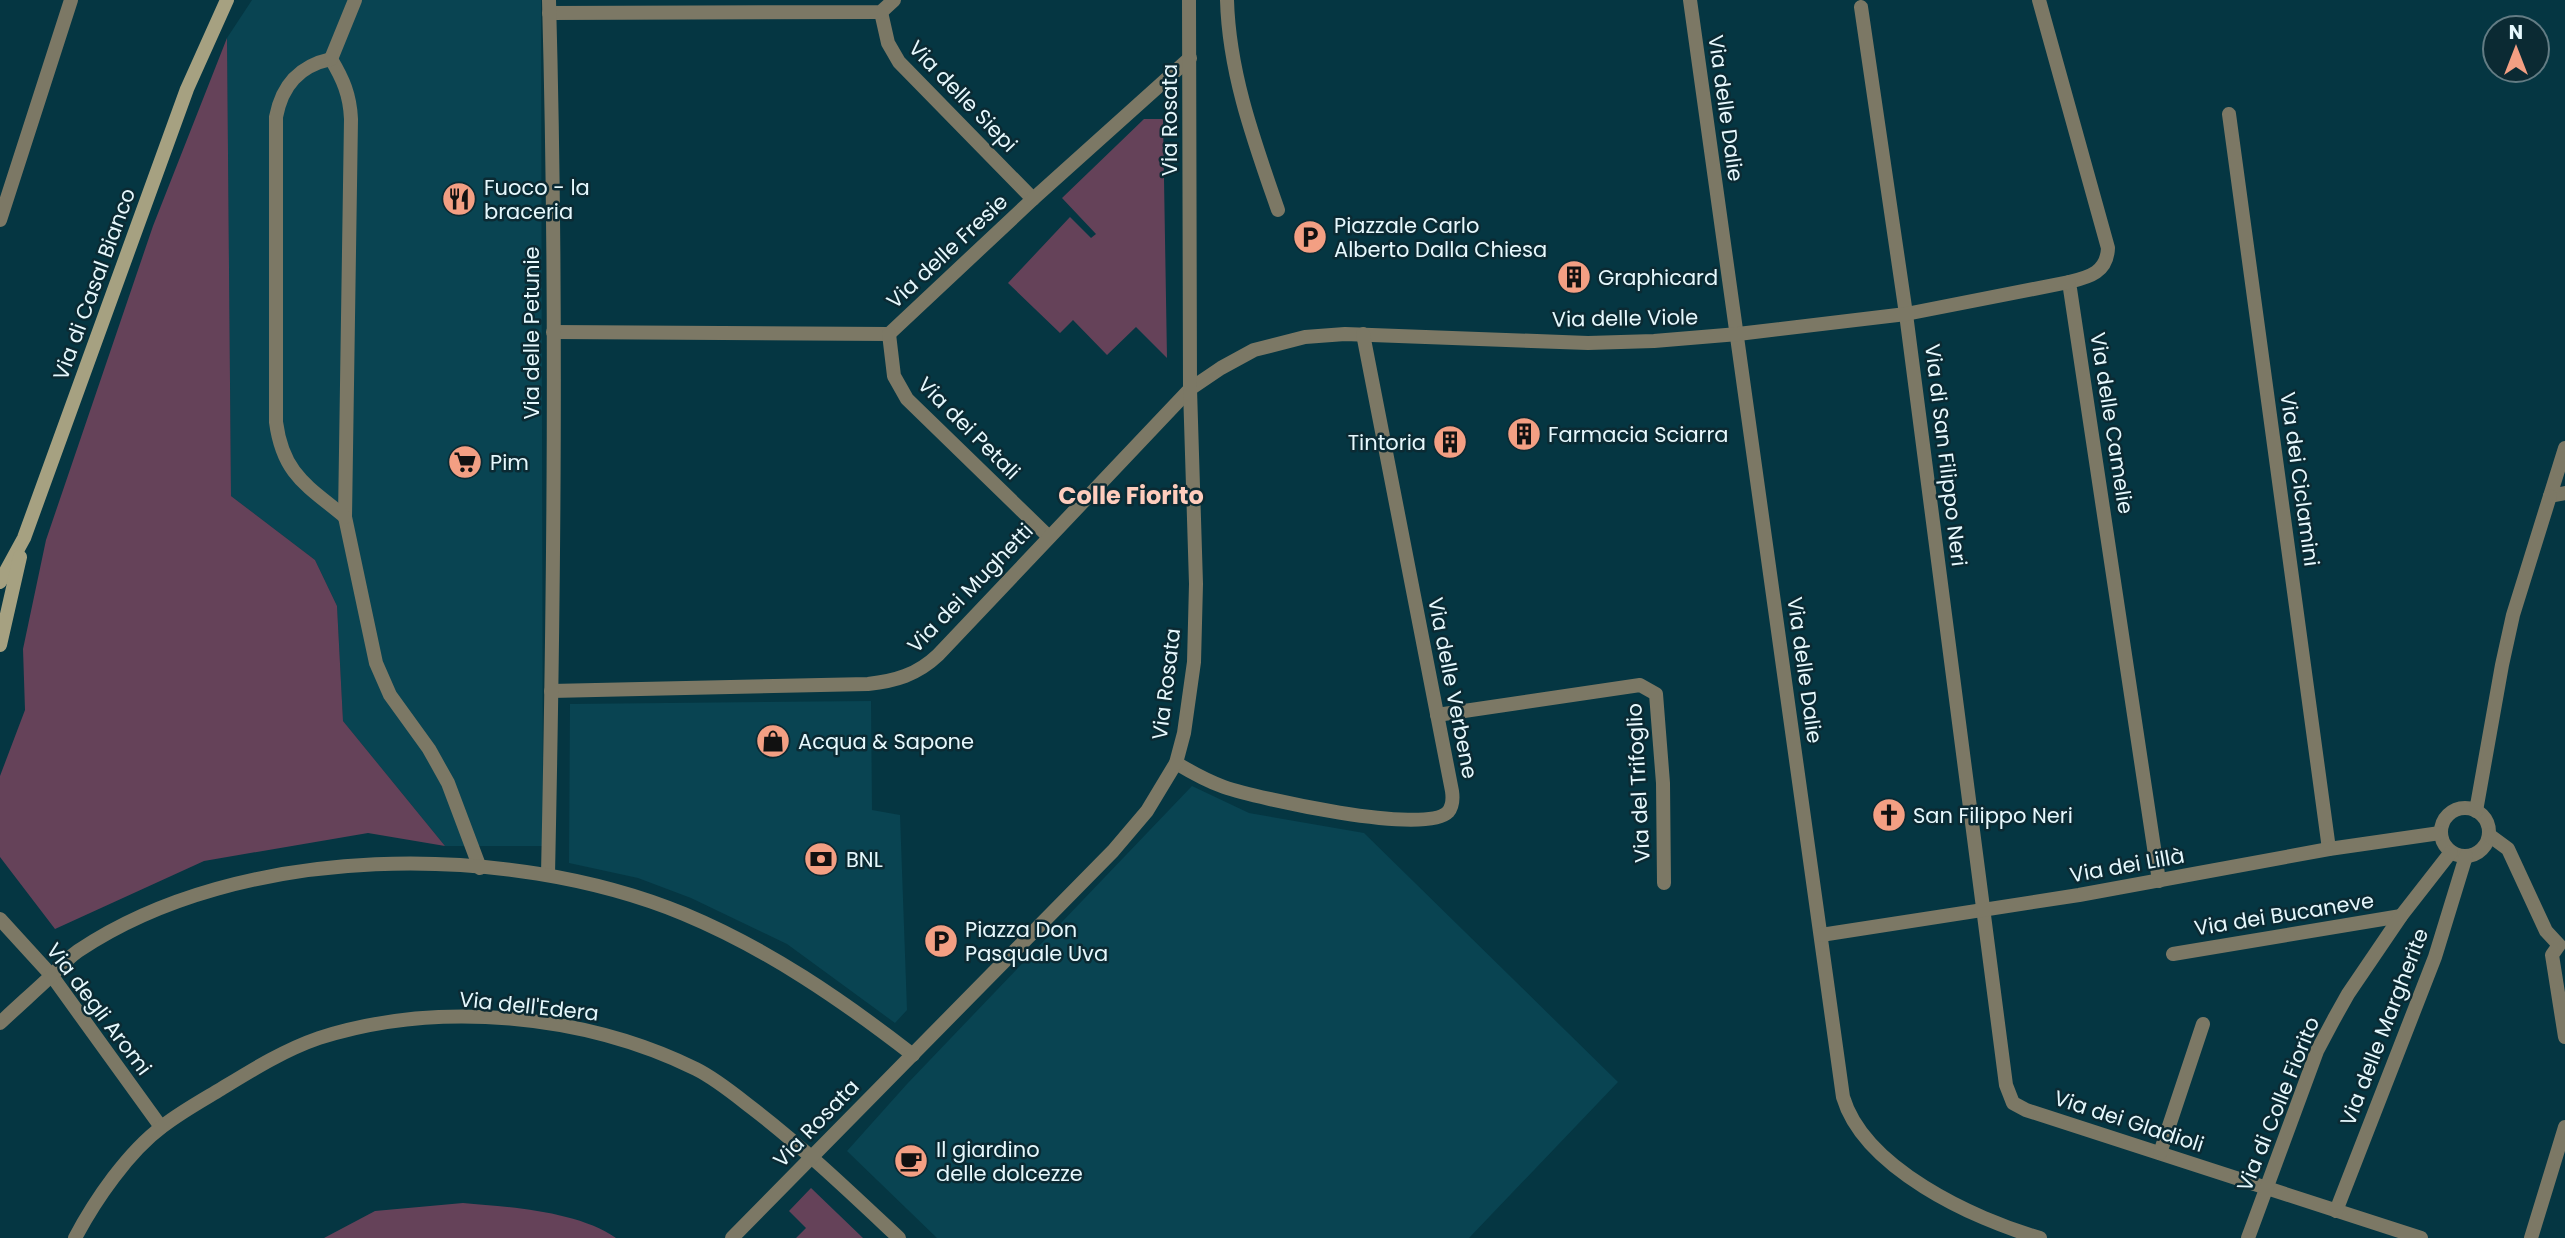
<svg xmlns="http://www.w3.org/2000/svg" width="2565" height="1238" font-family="Poppins,sans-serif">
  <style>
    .built { fill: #094452 }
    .green { fill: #654259 }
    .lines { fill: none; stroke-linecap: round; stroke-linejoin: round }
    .minor { stroke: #7c7865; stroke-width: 14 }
    .secondary { stroke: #a6a181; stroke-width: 14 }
    .labels { text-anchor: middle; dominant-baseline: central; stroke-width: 5; stroke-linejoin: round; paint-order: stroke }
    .street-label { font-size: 21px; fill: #e6f8fd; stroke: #0b2a33 }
    .poi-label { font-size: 21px; fill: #e6f8fd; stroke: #0b2a33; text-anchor: start }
    .quarter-label { font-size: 24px; font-weight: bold; fill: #fecdbd; stroke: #0b2a33 }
  </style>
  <rect width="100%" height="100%" fill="#053642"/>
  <g class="built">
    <polygon points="252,0 541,0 543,846 445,846 343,721 337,606 315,560 231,496 227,38"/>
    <polygon points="871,701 872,810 900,815 907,1010 895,1023 787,944 691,898 638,878 569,863 570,704"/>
    <polygon points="1192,786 1249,813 1364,833 1618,1082 1469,1238 937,1238 847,1151 907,1084"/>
  </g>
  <g class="green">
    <polygon points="227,38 231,496 315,560 337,606 343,721 445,846 368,833 204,861 55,929 0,857 0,776 25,710 23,649 46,540 153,226"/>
    <polygon points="1144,119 1163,119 1167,358 1136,327 1107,355 1073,320 1060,333 1008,283 1070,217 1091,238 1096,234 1062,198"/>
    <polygon points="811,1188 863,1238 796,1238 806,1228 789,1211"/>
    <path d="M463 1203C509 1207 577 1211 616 1238H324L375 1211Z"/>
  </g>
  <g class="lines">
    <g class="minor">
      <path d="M1227 0C1229 73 1254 141 1278 210"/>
      <path d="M1690 0 1843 1097C1864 1168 1973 1219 2040 1238"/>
      <path d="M2039 0 2108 248C2107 272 2090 277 2069 282L2159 881"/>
      <polyline points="1861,7 1906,314 2006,1085 2013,1103 2026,1110 2421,1238"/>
      <polyline points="881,12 888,43 899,62 1033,199"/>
      <polyline points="549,13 881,12 894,0"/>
      <path d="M331 59C343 79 350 95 351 119L345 517 376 663 390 695 429 749 448 783 480 868"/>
      <path d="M331 59C299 66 282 85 276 117V422C283 475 308 486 345 517"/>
      <polyline points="331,59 355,0"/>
      <polyline points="2229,114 2329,849"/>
      <polyline points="0,220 71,0"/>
      <polyline points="553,332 889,334 1033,199 1190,58"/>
      <polyline points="889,334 894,376 907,399 1049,537"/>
      <polyline points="2565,448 2550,496 2565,493"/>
      <path d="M551 691 868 684C895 681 917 675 938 655L1190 389 1221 368 1254 350 1305 337 1345 334 1588 343 1654 341 1738 334 1906 314 2069 282"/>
      <polyline points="1437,715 1640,685 1656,694 1663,783 1664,883"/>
      <path d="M1176 763C1191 772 1207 781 1224 787 1256 798 1425 836 1448 812 1453 806 1453 798 1452 791L1363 334"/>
      <circle cx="2465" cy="832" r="24"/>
      <polyline points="2476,811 2502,665 2513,615 2550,496"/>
      <polyline points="2489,835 2508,849 2546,931 2559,945 2552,955 2565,1037"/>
      <path d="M548 875C554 584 557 292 549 0"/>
      <polyline points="0,919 52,976 161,1127"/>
      <polyline points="1821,935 2079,895 2329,849 2440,833"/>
      <polyline points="2173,954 2401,916"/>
      <path d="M0 1023C17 1007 34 992 51 976 59 968 68 958 78 951 240 842 507 841 684 914 768 949 842 1000 913 1055"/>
      <polyline points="2160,1153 2203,1024"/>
      <polyline points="2336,1211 2435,957 2466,856"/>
      <path d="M75 1238C95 1200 128 1152 163 1126 181 1112 201 1101 221 1089 252 1070 284 1050 319 1038 438 1000 584 1014 696 1069 716 1079 734 1094 752 1108 804 1148 851 1193 899 1238"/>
      <polyline points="732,1238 1113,851 1147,811 1176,763 1184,733 1194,662 1196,584 1190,389 1189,0"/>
      <polyline points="2248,1238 2317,1051 2334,1019 2348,994 2401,916 2451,852"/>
      <polyline points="2531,1238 2565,1127"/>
    </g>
    <g class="secondary">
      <polyline points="0,582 24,538 187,89 227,0"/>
      <polyline points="0,645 20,557"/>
    </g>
  </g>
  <defs>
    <g id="restaurant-disc" transform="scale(1.75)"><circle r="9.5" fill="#f39f83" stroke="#0b2a33"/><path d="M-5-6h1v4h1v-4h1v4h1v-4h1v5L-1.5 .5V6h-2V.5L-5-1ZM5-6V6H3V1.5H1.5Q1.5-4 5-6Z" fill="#111"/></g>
    <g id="parking-disc" transform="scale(1.75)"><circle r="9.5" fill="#f39f83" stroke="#0b2a33"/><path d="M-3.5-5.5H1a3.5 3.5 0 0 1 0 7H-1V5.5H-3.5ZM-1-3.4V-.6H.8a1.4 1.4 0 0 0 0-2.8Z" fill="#111"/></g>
    <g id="building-disc" transform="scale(1.75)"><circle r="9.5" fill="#f39f83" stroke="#0b2a33"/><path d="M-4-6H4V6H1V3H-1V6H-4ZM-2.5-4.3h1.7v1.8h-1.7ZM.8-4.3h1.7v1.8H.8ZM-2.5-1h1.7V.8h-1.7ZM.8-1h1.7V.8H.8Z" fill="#111"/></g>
    <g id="supermarket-disc" transform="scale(1.75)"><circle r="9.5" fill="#f39f83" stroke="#0b2a33"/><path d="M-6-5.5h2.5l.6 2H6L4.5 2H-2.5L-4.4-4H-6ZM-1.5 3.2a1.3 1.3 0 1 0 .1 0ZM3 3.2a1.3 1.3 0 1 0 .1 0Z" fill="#111"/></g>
    <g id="shop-disc" transform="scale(1.75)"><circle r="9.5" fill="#f39f83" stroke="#0b2a33"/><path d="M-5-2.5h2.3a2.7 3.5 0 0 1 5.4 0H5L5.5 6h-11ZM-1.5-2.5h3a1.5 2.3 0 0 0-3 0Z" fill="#111"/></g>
    <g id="church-disc" transform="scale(1.75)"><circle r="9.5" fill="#f39f83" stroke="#0b2a33"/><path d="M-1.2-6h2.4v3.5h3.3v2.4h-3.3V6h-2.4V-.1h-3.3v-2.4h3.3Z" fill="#111"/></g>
    <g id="bank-disc" transform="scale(1.75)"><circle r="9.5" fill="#f39f83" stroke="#0b2a33"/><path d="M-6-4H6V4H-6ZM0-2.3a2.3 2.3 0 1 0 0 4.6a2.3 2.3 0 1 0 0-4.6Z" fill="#111"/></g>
    <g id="cafe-disc" transform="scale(1.75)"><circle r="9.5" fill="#f39f83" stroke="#0b2a33"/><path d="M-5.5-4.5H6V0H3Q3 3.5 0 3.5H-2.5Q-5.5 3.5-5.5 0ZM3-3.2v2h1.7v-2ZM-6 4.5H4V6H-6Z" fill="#111"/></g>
  </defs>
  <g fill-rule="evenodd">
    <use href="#restaurant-disc" x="459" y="199"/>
    <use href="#parking-disc" x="1310" y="237"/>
    <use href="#building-disc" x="1574" y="277"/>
    <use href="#building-disc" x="1524" y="434"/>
    <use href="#building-disc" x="1450" y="442"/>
    <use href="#supermarket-disc" x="465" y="462"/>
    <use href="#shop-disc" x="773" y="741"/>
    <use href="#church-disc" x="1889" y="815"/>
    <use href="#bank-disc" x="821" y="859"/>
    <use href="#parking-disc" x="941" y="941"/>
    <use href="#cafe-disc" x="911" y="1161"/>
  </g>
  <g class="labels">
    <g class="street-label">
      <text transform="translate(963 96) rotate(46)">Via delle Siepi</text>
      <text transform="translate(1726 108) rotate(82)">Via delle Dalie</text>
      <text transform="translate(1169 120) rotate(-90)">Via Rosata</text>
      <text transform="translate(947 251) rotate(-43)">Via delle Fresie</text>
      <text transform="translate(94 284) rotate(-70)">Via di Casal Bianco</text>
      <text transform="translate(1625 318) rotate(-1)">Via delle Viole</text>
      <text transform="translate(531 333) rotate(-90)">Via delle Petunie</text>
      <text transform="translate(2112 423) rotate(81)">Via delle Camelie</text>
      <text transform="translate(969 428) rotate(45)">Via dei Petali</text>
      <text transform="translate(1946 455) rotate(83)">Via di San Filippo Neri</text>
      <text transform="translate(2300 479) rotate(82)">Via dei Ciclamini</text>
      <text transform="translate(970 588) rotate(-46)">Via dei Mughetti</text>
      <text transform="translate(1805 670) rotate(82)">Via delle Dalie</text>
      <text transform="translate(1166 684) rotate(-83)">Via Rosata</text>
      <text transform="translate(1453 688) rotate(79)">Via delle Verbene</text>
      <text transform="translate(1638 783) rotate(-93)">Via del Trifoglio</text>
      <text transform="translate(2127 865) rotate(-10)">Via dei Lillà</text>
      <text transform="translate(2284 914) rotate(-9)">Via dei Bucaneve</text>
      <text transform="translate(529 1006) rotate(6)">Via dell'Edera</text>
      <text transform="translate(99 1009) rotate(53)">Via degli Aromi</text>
      <text transform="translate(2384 1027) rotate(-69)">Via delle Margherite</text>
      <text transform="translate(2278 1104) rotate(-68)">Via di Colle Fiorito</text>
      <text transform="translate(2129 1121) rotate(18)">Via dei Gladioli</text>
      <text transform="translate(816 1123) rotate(-46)">Via Rosata</text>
    </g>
    <g class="poi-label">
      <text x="484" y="187">Fuoco - la<tspan x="484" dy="24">braceria</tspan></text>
      <text x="1334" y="225">Piazzale Carlo<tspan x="1334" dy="24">Alberto Dalla Chiesa</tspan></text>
      <text x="1598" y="277">Graphicard</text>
      <text x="1548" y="434">Farmacia Sciarra</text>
      <text x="1426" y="442" text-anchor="end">Tintoria</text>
      <text x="490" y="462">Pim</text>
      <text x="798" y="741">Acqua &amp; Sapone</text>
      <text x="1913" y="815">San Filippo Neri</text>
      <text x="846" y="859">BNL</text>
      <text x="965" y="929">Piazza Don<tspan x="965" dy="24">Pasquale Uva</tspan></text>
      <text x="936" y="1149">Il giardino<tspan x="936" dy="24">delle dolcezze</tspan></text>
    </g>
    <g class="quarter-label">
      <text x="1131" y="495">Colle Fiorito</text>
    </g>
  </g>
  <g transform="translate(2516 49)"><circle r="33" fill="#0b2a33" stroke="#637c84" stroke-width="2"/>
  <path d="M0-5L12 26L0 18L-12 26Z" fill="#f39f83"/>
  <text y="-10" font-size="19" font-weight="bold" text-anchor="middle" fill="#e6f8fd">N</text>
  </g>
</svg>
